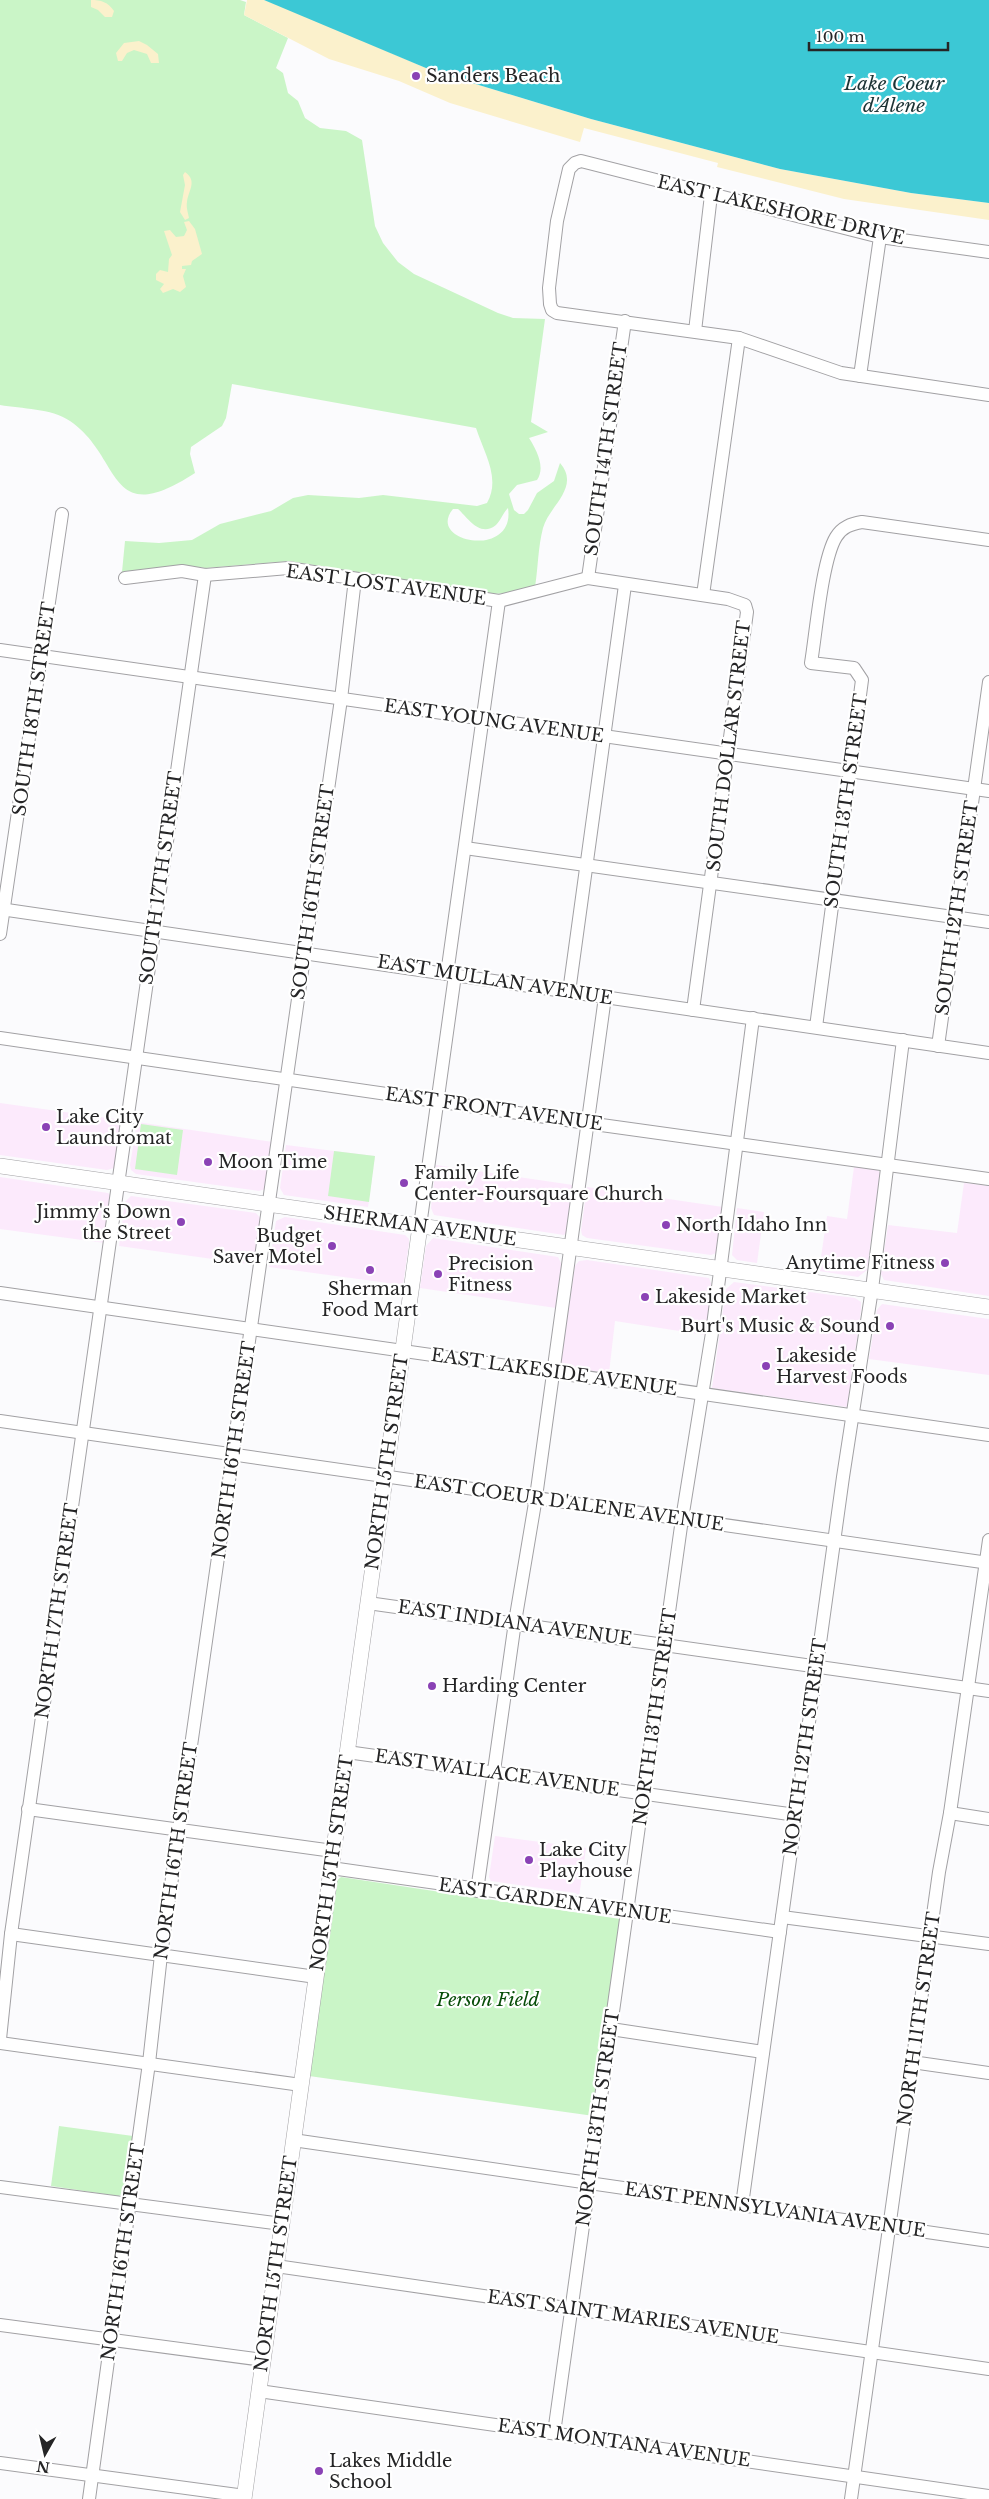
<svg xmlns="http://www.w3.org/2000/svg" width="989" height="2499" font-family="'Libre Baskerville',serif">
  <style>
    .commercial { fill: #fceafc }
    .green { fill: #caf5c7; fill-rule: evenodd }
    .sand { fill: #fbf1cc }
    .water { fill: #3cc8d5 }
    .lines { fill: none; stroke-linecap: round; stroke-linejoin: round }
    .minor-casing { stroke: #a2a1a4; stroke-width: 14 }
    .major-casing { stroke: #a2a1a4; stroke-width: 16 }
    .minor { stroke: #fff; stroke-width: 12 }
    .major { stroke: #fff; stroke-width: 15 }
    .poi-dot { fill: #8a42b5; stroke: #fff; stroke-width: 2 }
    .labels { text-anchor: middle; dominant-baseline: central; stroke-width: 4.5; stroke-linejoin: round; paint-order: stroke }
    .poi-label { font-size: 18px; fill: #252526; stroke: #fff; text-anchor: start }
    .street-label { font-size: 18px; fill: #252526; stroke: #fff }
    .park-label { font-size: 18px; font-style: italic; fill: #084d09; stroke: #fff }
    .water-label { font-size: 19px; font-style: italic; fill: #1c3335; stroke: #fff }
  </style>
  <rect width="100%" height="100%" fill="#fbfbfd"/>
  <g class="commercial">
    <polygon points="0,1103 122,1120 114,1168 107,1170 0,1155"/>
    <polygon points="137,1122 273,1142 265,1189 259,1191 136,1174 131,1170 130,1165"/>
    <polygon points="286,1145 375,1156 368,1207 284,1195 280,1188"/>
    <polygon points="436,1165 573,1185 566,1233 564,1235 434,1215 431,1208"/>
    <polygon points="854,1167 878,1170 880,1173 867,1270 858,1277 819,1271 827,1216 847,1219"/>
    <polygon points="0,1177 108,1193 111,1196 105,1243 0,1229"/>
    <polygon points="964,1183 989,1186 989,1296 884,1280 881,1274 888,1225 957,1233"/>
    <polygon points="587,1187 723,1207 716,1253 711,1255 587,1238 582,1235 581,1230"/>
    <polygon points="131,1196 256,1213 262,1220 256,1265 119,1246 125,1202"/>
    <polygon points="737,1208 764,1212 757,1263 737,1260 732,1255"/>
    <polygon points="285,1217 405,1235 409,1239 409,1243 403,1285 269,1267 276,1221"/>
    <polygon points="433,1238 558,1257 562,1265 556,1308 420,1288 426,1246"/>
    <polygon points="587,1260 709,1278 712,1286 705,1335 615,1321 609,1373 563,1367 561,1362 575,1266 579,1261"/>
    <polygon points="734,1282 855,1298 861,1302 861,1310 847,1407 712,1388 726,1289"/>
    <polygon points="882,1304 989,1319 989,1375 869,1359 877,1310"/>
    <polygon points="495,1836 586,1848 579,1897 576,1893 491,1881 489,1877"/>
  </g>
  <g class="green">
    <path d="M0 0H240L246 2 244 15 288 38 276 68 283 73 288 93 298 101 305 118 320 128 346 131 362 140 375 226 383 243 398 262 414 274 498 313 513 318 545 319 531 422 548 432 529 438C536 449 546 467 537 480L517 485 509 494 514 510 519 514H524L528 510 537 493 554 481 560 463C581 487 549 506 543 528 538 547 538 568 535 587L508 593 490 594 290 561 206 568 184 566 122 572 125 541 159 543 192 540 220 524 271 511 293 498 308 495 359 498 383 495 477 506 487 503C501 478 484 453 476 428L232 384 226 418 222 426 191 447 190 454 195 473C106 531 123 457 70 421 51 408 22 409 0 405ZM508 508C516 559 425 543 453 509H458C468 518 480 538 496 525 501 520 503 513 508 508Z"/>
    <polygon points="141,1124 183,1130 177,1175 135,1169"/>
    <polygon points="334,1151 375,1156 369,1202 328,1196"/>
    <polygon points="341,1877 620,1919 594,2116 309,2076 336,1881"/>
    <polygon points="59,2126 133,2136 124,2194 118,2196 51,2186"/>
  </g>
  <g class="sand">
    <path d="M91 0C101 0 108 2 114 11L112 17H105L98 10 91 7Z"/>
    <polygon points="247,0 264,0 286,8 433,71 591,119 780,169 911,193 989,203 989,220 844,199 717,167 718,163 584,128 580,142 450,103 399,81 329,59 244,15"/>
    <polygon points="139,41 147,45 158,54 159,63 151,63 147,54 134,50 127,53 122,61 118,61 116,53 124,43"/>
    <path d="M185 172C198 181 188 191 187 202 186 207 188 213 189 218L185 220 180 212 185 185 183 175Z"/>
    <polygon points="189,221 195,229 202,254 192,261 191,265 182,266 182,269 186,269 183,276 186,287 180,292 173,289 163,293 160,289 164,284 156,280 156,274 160,270 168,272 169,259 172,255 164,231 170,230 176,237 184,236 187,230 184,222"/>
  </g>
  <polygon class="water" points="264,0 989,0 989,203 911,193 780,169 591,119 433,71"/>
  <g class="lines">
    <g class="minor-casing">
      <g id="minor">
        <polyline points="989,252 880,237 581,161 575,163 569,169 557,221 549,288 550,304 552,310 557,313 739,338 841,373 989,395"/>
        <polyline points="695,331 711,195"/>
        <polyline points="860,376 880,237"/>
        <polyline points="125,578 182,571 205,575 288,568 499,601 588,578 728,599 745,605 747,612 693,1010"/>
        <polyline points="588,578 625,321"/>
        <polyline points="703,595 739,338"/>
        <polyline points="0,650 989,791"/>
        <polyline points="465,848 989,922"/>
        <polyline points="0,909 989,1053"/>
        <polyline points="0,934 62,514"/>
        <polyline points="447,974 499,601"/>
        <polyline points="569,992 625,585"/>
        <path d="M816 1027 862 680 854 668 811 663C816 633 822 560 836 537 842 527 851 524 862 522L989 540"/>
        <polyline points="0,1038 587,1123 989,1179"/>
        <polyline points="938,1046 989,682"/>
        <polyline points="420,1226 455,975"/>
        <polyline points="0,1293 989,1435"/>
        <polyline points="0,1421 989,1563"/>
        <polyline points="368,1603 989,1691"/>
        <polyline points="347,1752 796,1815"/>
        <polyline points="28,1809 333,1851"/>
        <polyline points="950,1813 989,1819"/>
        <polyline points="331,1868 780,1932"/>
        <polyline points="477,1891 515,1622 536,1497 605,997"/>
        <polyline points="782,1917 989,1944"/>
        <polyline points="11,1934 316,1977"/>
        <polyline points="611,2029 763,2052"/>
        <polyline points="0,2039 11,1934 205,575"/>
        <polyline points="0,2043 301,2085"/>
        <polyline points="912,2062 989,2073"/>
        <polyline points="293,2140 989,2241"/>
        <polyline points="0,2187 282,2224"/>
        <polyline points="742,2205 843,1477 872,1289 903,1040"/>
        <polyline points="276,2266 989,2369"/>
        <polyline points="0,2325 263,2360"/>
        <polyline points="259,2391 989,2496"/>
        <polyline points="554,2433 682,1519 712,1333 753,1018"/>
        <polyline points="0,2463 245,2496"/>
        <polyline points="89,2499 149,2063 161,1955 341,699 355,579"/>
        <polyline points="851,2499 939,1872 950,1813 989,1540"/>
      </g>
    </g>
    <g class="major-casing">
      <g id="major">
        <polyline points="0,1166 989,1307"/>
        <polyline points="244,2499 420,1226"/>
      </g>
    </g>
    <use href="#minor" class="minor"/>
    <use href="#major" class="major"/>
  </g>
  <g class="poi-dot">
    <circle cx="416" cy="76" r="5"/>
    <circle cx="46" cy="1127" r="5"/>
    <circle cx="208" cy="1162" r="5"/>
    <circle cx="404" cy="1183" r="5"/>
    <circle cx="181" cy="1222" r="5"/>
    <circle cx="666" cy="1225" r="5"/>
    <circle cx="332" cy="1246" r="5"/>
    <circle cx="945" cy="1263" r="5"/>
    <circle cx="370" cy="1270" r="5"/>
    <circle cx="438" cy="1274" r="5"/>
    <circle cx="645" cy="1297" r="5"/>
    <circle cx="890" cy="1326" r="5"/>
    <circle cx="766" cy="1366" r="5"/>
    <circle cx="432" cy="1686" r="5"/>
    <circle cx="529" cy="1860" r="5"/>
    <circle cx="319" cy="2471" r="5"/>
  </g>
  <g class="labels">
    <g class="poi-label">
      <text x="426" y="76">Sanders Beach</text>
      <text x="56" y="1117">Lake City<tspan x="56" dy="21">Laundromat</tspan></text>
      <text x="218" y="1162">Moon Time</text>
      <text x="414" y="1173">Family Life<tspan x="414" dy="21">Center-Foursquare Church</tspan></text>
      <text x="171" y="1212" text-anchor="end">Jimmy's Down<tspan x="171" dy="21">the Street</tspan></text>
      <text x="676" y="1225">North Idaho Inn</text>
      <text x="322" y="1236" text-anchor="end">Budget<tspan x="322" dy="21">Saver Motel</tspan></text>
      <text x="935" y="1263" text-anchor="end">Anytime Fitness</text>
      <text x="448" y="1264">Precision<tspan x="448" dy="21">Fitness</tspan></text>
      <text x="370" y="1289" text-anchor="middle">Sherman<tspan x="370" dy="21">Food Mart</tspan></text>
      <text x="655" y="1297">Lakeside Market</text>
      <text x="880" y="1326" text-anchor="end">Burt's Music &amp; Sound</text>
      <text x="776" y="1356">Lakeside<tspan x="776" dy="21">Harvest Foods</tspan></text>
      <text x="442" y="1686">Harding Center</text>
      <text x="539" y="1850">Lake City<tspan x="539" dy="21">Playhouse</tspan></text>
      <text x="329" y="2461">Lakes Middle<tspan x="329" dy="21">School</tspan></text>
    </g>
    <g class="street-label">
      <text transform="translate(781 210) rotate(13)">EAST LAKESHORE DRIVE</text>
      <text transform="translate(606 449) rotate(-82)">SOUTH 14TH STREET</text>
      <text transform="translate(386 585) rotate(8)">EAST LOST AVENUE</text>
      <text transform="translate(34 709) rotate(-82)">SOUTH 18TH STREET</text>
      <text transform="translate(494 721) rotate(8)">EAST YOUNG AVENUE</text>
      <text transform="translate(729 746) rotate(-83)">SOUTH DOLLAR STREET</text>
      <text transform="translate(846 801) rotate(-82)">SOUTH 13TH STREET</text>
      <text transform="translate(161 878) rotate(-82)">SOUTH 17TH STREET</text>
      <text transform="translate(313 892) rotate(-82)">SOUTH 16TH STREET</text>
      <text transform="translate(957 908) rotate(-82)">SOUTH 12TH STREET</text>
      <text transform="translate(495 980) rotate(9)">EAST MULLAN AVENUE</text>
      <text transform="translate(494 1109) rotate(8)">EAST FRONT AVENUE</text>
      <text transform="translate(420 1226) rotate(8)">SHERMAN AVENUE</text>
      <text transform="translate(554 1372) rotate(8)">EAST LAKESIDE AVENUE</text>
      <text transform="translate(234 1450) rotate(-82)">NORTH 16TH STREET</text>
      <text transform="translate(387 1462) rotate(-82)">NORTH 15TH STREET</text>
      <text transform="translate(569 1503) rotate(8)">EAST COEUR D'ALENE AVENUE</text>
      <text transform="translate(57 1611) rotate(-82)">NORTH 17TH STREET</text>
      <text transform="translate(515 1623) rotate(8)">EAST INDIANA AVENUE</text>
      <text transform="translate(655 1717) rotate(-82)">NORTH 13TH STREET</text>
      <text transform="translate(805 1747) rotate(-82)">NORTH 12TH STREET</text>
      <text transform="translate(497 1773) rotate(8)">EAST WALLACE AVENUE</text>
      <text transform="translate(176 1851) rotate(-82)">NORTH 16TH STREET</text>
      <text transform="translate(332 1863) rotate(-82)">NORTH 15TH STREET</text>
      <text transform="translate(555 1901) rotate(8)">EAST GARDEN AVENUE</text>
      <text transform="translate(919 2019) rotate(-82)">NORTH 11TH STREET</text>
      <text transform="translate(598 2118) rotate(-82)">NORTH 13TH STREET</text>
      <text transform="translate(775 2210) rotate(8)">EAST PENNSYLVANIA AVENUE</text>
      <text transform="translate(123 2252) rotate(-82)">NORTH 16TH STREET</text>
      <text transform="translate(276 2264) rotate(-82)">NORTH 15TH STREET</text>
      <text transform="translate(633 2317) rotate(8)">EAST SAINT MARIES AVENUE</text>
      <text transform="translate(624 2443) rotate(8)">EAST MONTANA AVENUE</text>
    </g>
    <g class="park-label">
      <text x="488" y="2000">Person Field</text>
    </g>
    <g class="water-label">
      <text x="894" y="83">Lake Coeur<tspan x="894" dy="22">d'Alene</tspan></text>
    </g>
  </g>
  <g transform="translate(45 2454) rotate(188)" stroke="#ffffff" stroke-width="4" paint-order="stroke">
  <path d="M0-4L9 19L0 12L-9 19Z" fill="#252526"/>
  <text y="-8" font-size="14" font-weight="bold" text-anchor="middle" fill="#252526">N</text>
  </g>
  <path d="M809 42v8h139v-8" fill="none" stroke="#252526" stroke-width="2.5"/>
  <text x="816" y="42" font-size="15" fill="#252526" stroke="#ffffff" stroke-width="4" paint-order="stroke">100 m</text>
</svg>
